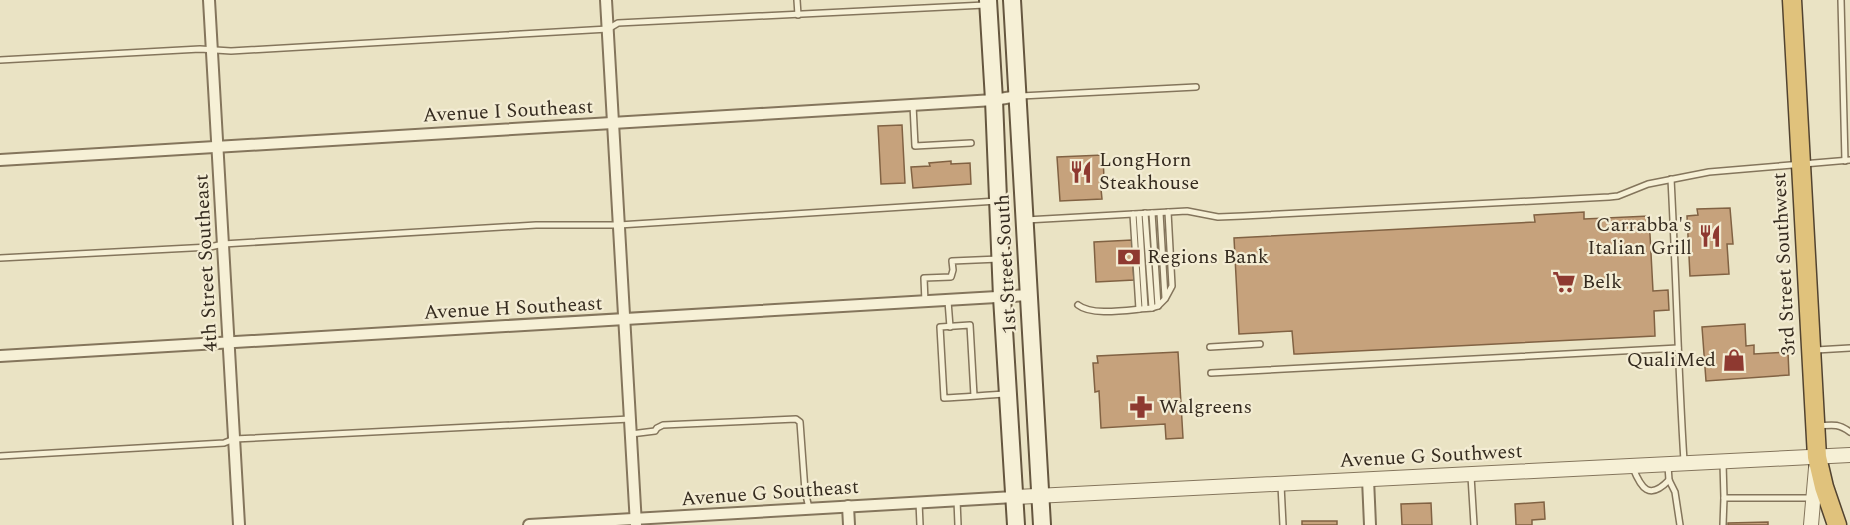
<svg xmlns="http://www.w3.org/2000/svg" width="1850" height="525" font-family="Spectral,serif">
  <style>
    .building { fill: #c6a27c; stroke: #816243; stroke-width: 1.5 }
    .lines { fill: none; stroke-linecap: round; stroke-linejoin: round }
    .service-casing { stroke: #84755c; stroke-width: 8 }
    .minor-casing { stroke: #84755c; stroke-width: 14 }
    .tertiary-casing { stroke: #84755c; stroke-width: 16 }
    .secondary-casing { stroke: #65563f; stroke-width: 20 }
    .trunk-casing { stroke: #524330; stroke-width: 21 }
    .service { stroke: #f6f0d6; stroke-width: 5 }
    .minor { stroke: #f6f0d6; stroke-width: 10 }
    .tertiary { stroke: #f6f0d6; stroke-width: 14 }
    .secondary { stroke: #f6f0d6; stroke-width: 16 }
    .trunk { stroke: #e0c27c; stroke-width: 18 }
    .labels { text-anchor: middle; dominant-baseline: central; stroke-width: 4.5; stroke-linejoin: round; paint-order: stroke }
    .street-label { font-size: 20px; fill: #352b1f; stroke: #f3ecd3 }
    .poi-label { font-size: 20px; fill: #352b1f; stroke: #f3ecd3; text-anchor: start }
  </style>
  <rect width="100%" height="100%" fill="#eae3c4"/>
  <g class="building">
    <polygon points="902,125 905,183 881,184 878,126"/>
    <polygon points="1103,155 1104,179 1100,179 1102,199 1060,201 1057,157"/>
    <polygon points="951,161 951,164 970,163 971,184 913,188 911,167 930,166 929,163"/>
    <polygon points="1730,208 1733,244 1727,244 1729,274 1690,276 1687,216 1698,215 1697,209"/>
    <polygon points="1584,212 1584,219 1649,216 1653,291 1668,290 1669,310 1654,311 1655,336 1297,354 1294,354 1292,331 1239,334 1234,238 1535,222 1534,215"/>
    <polygon points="1132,240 1132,249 1163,248 1164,266 1133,267 1134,280 1096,282 1094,242"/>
    <polygon points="1745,324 1746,346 1754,345 1754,354 1788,352 1789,375 1706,381 1702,327"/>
    <polygon points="1178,352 1183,438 1166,439 1165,424 1101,428 1099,391 1095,392 1093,363 1098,363 1097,356"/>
    <polygon points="1544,502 1545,519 1532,520 1532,525 1516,525 1515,504"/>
    <polygon points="1431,503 1432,525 1402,525 1401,504"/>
    <rect x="1302" y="521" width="35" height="4"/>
    <polygon points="1768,522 1768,525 1728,525 1728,523"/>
  </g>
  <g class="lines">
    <g class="service-casing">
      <g id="service">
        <polyline points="797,0 798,15"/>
        <polyline points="1841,0 1845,161"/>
        <polyline points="0,60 200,49 231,51 608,29 618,23 985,5"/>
        <polyline points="1021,96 1196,87"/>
        <polyline points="913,105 915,146 971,143"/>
        <path d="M1671 179C1676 273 1678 367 1684 461"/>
        <polyline points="1145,213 1152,308"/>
        <polyline points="1152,213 1158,306"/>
        <polyline points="1160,213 1165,298"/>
        <polyline points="1133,214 1139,309"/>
        <polyline points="1139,214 1145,308"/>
        <polyline points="1026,220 1187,211 1218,217 1243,216 1609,197 1618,196 1648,184 1709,172 1850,160"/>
        <polyline points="0,258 210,247 223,244 536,225 619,225 997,201"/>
        <polyline points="948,301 950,327"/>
        <polyline points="925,302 924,278 951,277 953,270 952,261 999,259"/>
        <path d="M1078 305C1093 317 1132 309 1152 308L1158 306 1165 299 1172 286 1168 212"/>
        <polyline points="1210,347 1260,344"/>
        <polyline points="1816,350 1850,348"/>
        <polyline points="1211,373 1678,348"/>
        <path d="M974 396 970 325 940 327 944 398C965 397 986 395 1006 394"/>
        <path d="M1818 426C1832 425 1838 423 1850 432"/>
        <polyline points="631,434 655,431 657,428 663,425 796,419 800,422 805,491 809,508"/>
        <polyline points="0,456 224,443 234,439 630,419"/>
        <polyline points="1723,463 1724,498 1811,498"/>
        <polyline points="1668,466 1669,480 1675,492 1680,525"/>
        <path d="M1633 468C1641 488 1649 501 1669 480"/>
        <polyline points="1471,476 1474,525"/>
        <polyline points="1281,485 1283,525"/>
        <polyline points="957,500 958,525"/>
        <polyline points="919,502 920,525"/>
        <polyline points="1723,525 1724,498"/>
      </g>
    </g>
    <g class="minor-casing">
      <g id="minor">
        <polyline points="209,0 239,525"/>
        <polyline points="606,0 636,525"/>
        <polyline points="0,160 994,100 1018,96"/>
        <polyline points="0,356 1029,295"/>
        <polyline points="1368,479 1370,525"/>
        <polyline points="848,506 849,525"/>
        <polyline points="529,525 1014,497"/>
      </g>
    </g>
    <g class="tertiary-casing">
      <g id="tertiary">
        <polyline points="1014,497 1850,455"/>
        <polyline points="1811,525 1816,468"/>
      </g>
    </g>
    <g class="secondary-casing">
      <g id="secondary">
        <polyline points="988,0 994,100 1002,297 1016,525"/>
        <polyline points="1012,0 1042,525"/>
      </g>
    </g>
    <g class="trunk-casing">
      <polyline id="trunk" points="1792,0 1817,457 1824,487 1837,525"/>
    </g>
    <use href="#service" class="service"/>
    <use href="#minor" class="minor"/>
    <use href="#tertiary" class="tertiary"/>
    <use href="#secondary" class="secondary"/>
    <use href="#trunk" class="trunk"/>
  </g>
  <defs>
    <g id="restaurant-bare" transform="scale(1.8)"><path d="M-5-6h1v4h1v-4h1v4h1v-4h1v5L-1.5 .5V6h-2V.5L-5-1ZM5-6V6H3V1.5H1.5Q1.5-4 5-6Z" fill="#8e3930" stroke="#f3ecd3" stroke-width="2.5" paint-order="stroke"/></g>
    <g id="bank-bare" transform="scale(1.8)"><path d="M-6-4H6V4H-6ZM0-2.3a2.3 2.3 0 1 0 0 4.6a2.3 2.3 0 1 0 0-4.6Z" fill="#8e3930" stroke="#f3ecd3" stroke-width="2.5" paint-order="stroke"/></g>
    <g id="supermarket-bare" transform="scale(1.8)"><path d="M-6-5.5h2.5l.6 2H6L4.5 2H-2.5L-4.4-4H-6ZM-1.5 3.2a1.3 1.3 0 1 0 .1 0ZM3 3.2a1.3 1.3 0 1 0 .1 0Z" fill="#8e3930" stroke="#f3ecd3" stroke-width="2.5" paint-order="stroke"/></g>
    <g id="shop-bare" transform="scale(1.8)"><path d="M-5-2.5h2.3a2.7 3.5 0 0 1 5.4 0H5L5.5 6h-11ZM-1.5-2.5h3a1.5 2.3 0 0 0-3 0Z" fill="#8e3930" stroke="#f3ecd3" stroke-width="2.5" paint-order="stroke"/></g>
    <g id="pharmacy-bare" transform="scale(1.8)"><path d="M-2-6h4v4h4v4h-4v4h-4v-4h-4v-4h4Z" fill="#8e3930" stroke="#f3ecd3" stroke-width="2.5" paint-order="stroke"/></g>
  </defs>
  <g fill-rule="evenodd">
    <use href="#restaurant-bare" x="1081" y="172"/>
    <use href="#restaurant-bare" x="1710" y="236"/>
    <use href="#bank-bare" x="1129" y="257"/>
    <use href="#supermarket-bare" x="1564" y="282"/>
    <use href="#shop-bare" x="1734" y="360"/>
    <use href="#pharmacy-bare" x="1141" y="407"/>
  </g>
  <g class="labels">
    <g class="street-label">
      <text transform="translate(508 111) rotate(-3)">Avenue I Southeast</text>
      <text transform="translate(206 263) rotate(-93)">4th Street Southeast</text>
      <text transform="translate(1006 264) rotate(-93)">1st Street South</text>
      <text transform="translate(1784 264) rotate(-93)">3rd Street Southwest</text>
      <text transform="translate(513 308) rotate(-3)">Avenue H Southeast</text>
      <text transform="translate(1431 456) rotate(-3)">Avenue G Southwest</text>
      <text transform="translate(770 493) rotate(-4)">Avenue G Southeast</text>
    </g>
    <g class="poi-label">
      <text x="1099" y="160">LongHorn<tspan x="1099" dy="23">Steakhouse</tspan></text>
      <text x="1692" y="225" text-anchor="end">Carrabba's<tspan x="1692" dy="23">Italian Grill</tspan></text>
      <text x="1147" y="257">Regions Bank</text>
      <text x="1582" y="282">Belk</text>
      <text x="1716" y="360" text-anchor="end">QualiMed</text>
      <text x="1159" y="407">Walgreens</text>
    </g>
  </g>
</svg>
